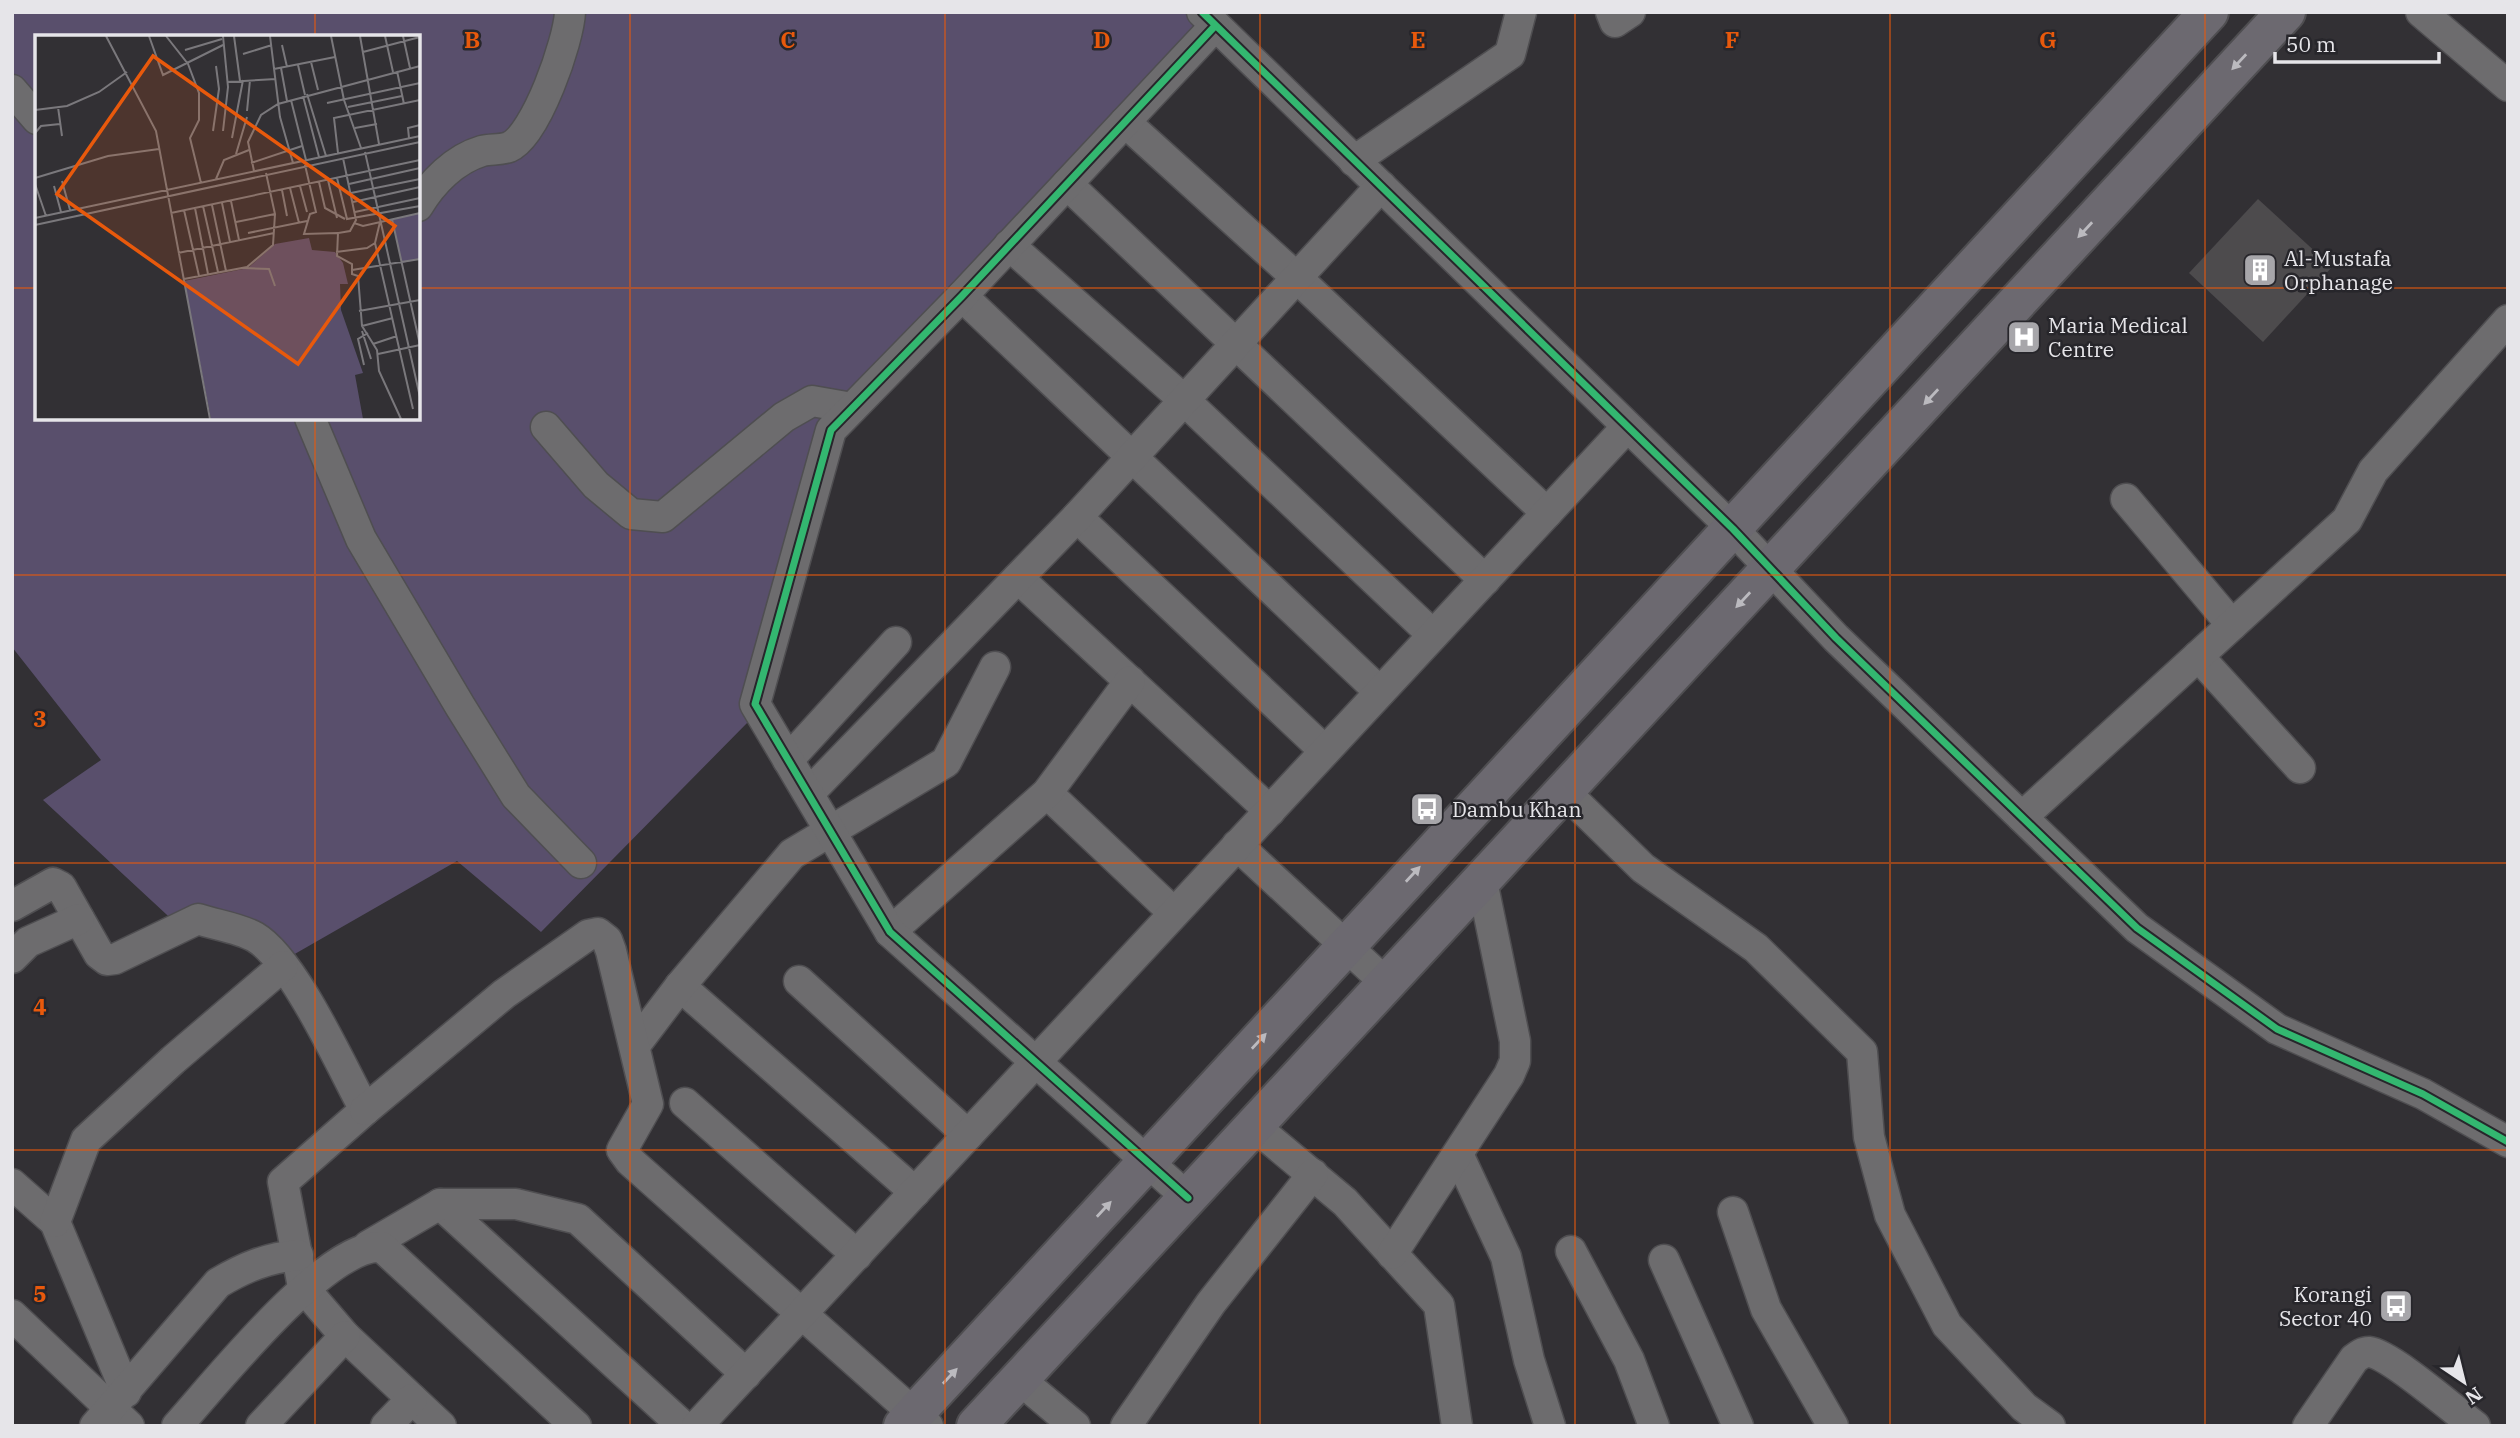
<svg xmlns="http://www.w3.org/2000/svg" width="2520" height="1438" font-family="'IBM Plex Serif',serif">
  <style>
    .green { fill: #594f6c; fill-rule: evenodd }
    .building { fill: #4d4b4d }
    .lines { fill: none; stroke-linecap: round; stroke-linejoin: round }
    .minor-casing { stroke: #4f4e51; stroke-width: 33 }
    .major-casing { stroke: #4f4e51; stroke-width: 42 }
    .minor { stroke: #6d6c6e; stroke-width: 30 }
    .major { stroke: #6c6970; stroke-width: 38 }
    .cycleway-casing { stroke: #27262b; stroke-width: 11 }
    .cycleway { stroke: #33b770; stroke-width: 7 }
    .oneway { fill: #bbbabf }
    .grid { fill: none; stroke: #e8590c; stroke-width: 2; stroke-opacity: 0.55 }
    .labels { text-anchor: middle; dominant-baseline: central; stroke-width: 5; stroke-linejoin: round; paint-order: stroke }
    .poi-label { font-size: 21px; fill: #e6e5e9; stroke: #27262b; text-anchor: start }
    .inset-road { fill: none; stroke: #7a787c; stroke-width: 2 }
    .view { fill: #e8590c; fill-opacity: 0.15; stroke: #e8590c; stroke-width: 3.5 }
    .inset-edge { fill: none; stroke: #e6e5e9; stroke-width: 3.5 }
    .grid-label { font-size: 23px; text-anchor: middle; font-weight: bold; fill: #e8590c; stroke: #27262b; stroke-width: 5; stroke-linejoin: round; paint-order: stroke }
  </style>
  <rect width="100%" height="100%" fill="#323034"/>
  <path class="green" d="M12 12H1200L1207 18 824 423 749 721 541 932 457 861 286 959 180 927 43 800 101 760 12 647ZM37 37H418V418H37Z"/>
  <polygon class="building" points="2258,199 2332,267 2263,342 2189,273"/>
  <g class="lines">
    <g class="minor-casing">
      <g id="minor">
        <polyline points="1202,12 1733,529 1836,638 2137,928 2277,1029 2423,1094 2508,1142"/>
        <polyline points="1611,12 1615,22 1630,12"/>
        <polyline points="2421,12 2508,86"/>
        <polyline points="12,90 37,119"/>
        <polyline points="1125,122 1296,277 1547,513"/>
        <polyline points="1354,161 1510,54 1521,12"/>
        <polyline points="1067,184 1485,580"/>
        <path d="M418 206C432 182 455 159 482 151 491 149 501 150 509 147 536 136 569 40 570 12"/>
        <polyline points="1009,245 1184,400 1433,635"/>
        <polyline points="962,296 1380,692"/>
        <polyline points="310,418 361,539 460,706 516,796 581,863"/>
        <polyline points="546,427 596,485 631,514 663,517 784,417 812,401 852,408"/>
        <polyline points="2126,499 2232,625"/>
        <polyline points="1077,517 1325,751"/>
        <polyline points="1018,578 1270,811"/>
        <polyline points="2198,656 2300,768"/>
        <polyline points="788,760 896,642"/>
        <polyline points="1565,792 1643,868 1756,948 1862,1052 1869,1137 1890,1215 1947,1325 2024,1407 2050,1426"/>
        <polyline points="809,793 1077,517 1381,186"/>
        <polyline points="1047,793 1174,913"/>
        <polyline points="2022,817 2347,520 2373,471 2508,320"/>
        <polyline points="1237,845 1387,984"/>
        <path d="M12 906 53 883 61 887 99 954 107 960 115 959 198 919C216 925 239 928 255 937 294 960 342 1068 365 1110L283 1182 303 1287 345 1336 441 1426"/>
        <polyline points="890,932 1047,793 1130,681"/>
        <polyline points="12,958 28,942 79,919"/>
        <polyline points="799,981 968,1135"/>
        <polyline points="680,986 915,1192"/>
        <polyline points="636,1044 680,986 792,854 946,762 995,667"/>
        <polyline points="685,1103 857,1255"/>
        <polyline points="365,1110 504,994 588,935 598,933 607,940 611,951 648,1104 622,1150 630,1161 928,1426"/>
        <polyline points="1254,1126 1345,1202 1439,1305 1457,1426"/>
        <polyline points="1458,1154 1506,1257 1529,1360 1550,1426"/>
        <polyline points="12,1184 55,1222 126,1392"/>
        <polyline points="1188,1198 890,932 755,704 831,430 962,296 1214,27"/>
        <polyline points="440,1204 683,1426"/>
        <polyline points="1733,1212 1766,1309 1833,1426"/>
        <polyline points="55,1222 86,1140 173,1060 283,966"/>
        <polyline points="368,1246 440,1204 516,1204 578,1219 746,1374"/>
        <polyline points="1571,1251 1629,1360 1654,1426"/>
        <polyline points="1392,1254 1509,1075 1515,1061 1515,1041 1482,881"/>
        <polyline points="1664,1260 1738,1426"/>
        <polyline points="12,1315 129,1426"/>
        <polyline points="1019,1379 1075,1426"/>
        <path d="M95 1426 218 1283C245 1267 267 1258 298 1255"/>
        <path d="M177 1426C215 1384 327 1242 382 1247L576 1426"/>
        <polyline points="261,1426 345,1336"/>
        <polyline points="386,1426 412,1399"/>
        <polyline points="697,1426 1627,427"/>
        <polyline points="1126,1426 1211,1303 1313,1174"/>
        <path d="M2308 1426 2354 1359C2359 1355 2363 1352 2369 1352 2390 1354 2455 1411 2475 1426"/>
      </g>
    </g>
    <g class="major-casing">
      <g id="major">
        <polyline points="903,1426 2209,12"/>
        <polyline points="976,1426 2286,12"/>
      </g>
    </g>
    <use href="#minor" class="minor"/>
    <use href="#major" class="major"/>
    <g class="cycleway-casing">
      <g id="cycleway">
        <polyline points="1202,12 1733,529 1836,638 2137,928 2277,1029 2423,1094 2508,1142"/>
        <polyline points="1188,1198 890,932 755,704 831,430 962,296 1214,27"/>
      </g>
    </g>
    <use href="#cycleway" class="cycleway"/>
  </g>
  <defs><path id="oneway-solid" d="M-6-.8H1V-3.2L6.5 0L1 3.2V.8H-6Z" transform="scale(1.75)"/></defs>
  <g class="oneway">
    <use href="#oneway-solid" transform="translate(2239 62) rotate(133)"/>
    <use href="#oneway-solid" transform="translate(2085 230) rotate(133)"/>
    <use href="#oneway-solid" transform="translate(1931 397) rotate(133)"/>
    <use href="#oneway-solid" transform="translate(1743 600) rotate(133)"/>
    <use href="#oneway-solid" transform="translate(1413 874) rotate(-47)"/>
    <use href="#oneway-solid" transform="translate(1259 1041) rotate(-47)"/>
    <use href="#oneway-solid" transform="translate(1104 1209) rotate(-47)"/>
    <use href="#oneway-solid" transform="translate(950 1376) rotate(-47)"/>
  </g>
  <path class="grid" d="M315 12V37M630 12V1426M945 12V1426M1260 12V1426M1575 12V1426M1890 12V1426M2205 12V1426M12 288H37M418 288H2508M315 418V1426M12 575H2508M12 863H2508M12 1150H2508"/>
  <defs>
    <g id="building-square" transform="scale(1.75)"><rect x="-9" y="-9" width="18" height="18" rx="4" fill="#a7a6aa" stroke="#27262b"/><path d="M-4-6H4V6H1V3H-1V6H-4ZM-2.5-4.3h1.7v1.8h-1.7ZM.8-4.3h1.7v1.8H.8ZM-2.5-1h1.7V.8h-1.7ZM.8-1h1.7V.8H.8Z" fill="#fff"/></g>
    <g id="hospital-square" transform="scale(1.75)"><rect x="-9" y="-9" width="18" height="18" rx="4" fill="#a7a6aa" stroke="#27262b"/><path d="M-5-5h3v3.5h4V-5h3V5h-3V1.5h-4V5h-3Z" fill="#fff"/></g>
    <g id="bus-square" transform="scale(1.75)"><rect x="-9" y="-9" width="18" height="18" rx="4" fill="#a7a6aa" stroke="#27262b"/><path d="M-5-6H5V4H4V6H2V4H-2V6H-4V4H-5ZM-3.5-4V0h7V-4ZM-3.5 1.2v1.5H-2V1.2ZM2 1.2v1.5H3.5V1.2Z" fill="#fff"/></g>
  </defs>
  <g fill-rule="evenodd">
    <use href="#building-square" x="2260" y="270"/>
    <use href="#hospital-square" x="2024" y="337"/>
    <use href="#bus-square" x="1427" y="809"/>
    <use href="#bus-square" x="2396" y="1306"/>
  </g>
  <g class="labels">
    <g class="poi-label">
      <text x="2284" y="258">Al-Mustafa<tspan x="2284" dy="24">Orphanage</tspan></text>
      <text x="2048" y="325">Maria Medical<tspan x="2048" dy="24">Centre</tspan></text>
      <text x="1452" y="809">Dambu Khan</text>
      <text x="2372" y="1294" text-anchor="end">Korangi<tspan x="2372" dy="24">Sector 40</tspan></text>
    </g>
  </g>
  <g transform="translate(35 35)">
    <rect width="385" height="385" fill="#323034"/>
    <path d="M385 178V224L367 228 357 184ZM274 203 277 215 300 217 308 228 313 249H305L306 275 328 338 320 340 328 384H176L149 246 213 233 240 209Z" fill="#594f6c"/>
    <path class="inset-road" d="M71 1 121 96 175 384M114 1 128 40 188 10M131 1 153 29 164 58V85L155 103 166 148M188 1 193 52 188 96M199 1 205 46M235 1 245 82 258 128M296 1 309 65 326 113M325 1 344 109M350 1 358 37M368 1 375 33M247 10 252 32M150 15 187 4M328 17 385 2M208 19 237 10M276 27 283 55M263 30 270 60M246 33 252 66M239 34 300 22M362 36 369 69M192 47 241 44M272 59 291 121M268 61 284 122M256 65 271 125M292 68 385 48M23 72 27 101M313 72 367 61M0 75 32 71 64 57 92 37M212 76 215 45M320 93 342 89M178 96 184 54 181 31M0 98 6 91 25 89M197 103 208 45M374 103 373 93 385 90M330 117 385 362M303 118 299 83 385 65M201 119 212 82M308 123 321 185 315 196 303 198 302 221 317 229V239L323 241 327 291 342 315 344 336 366 384M216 128 267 111M270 130 281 177 275 179 269 199 303 198M219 136 213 107 226 80 243 69 385 31M0 143 73 121 124 114M302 143 312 184 385 171M181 144 189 125 214 115M293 145 302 183M27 146 35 175M284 147 290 173 310 184M0 149 11 181M314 149 385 133M19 151 26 177M265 151 272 177M255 153 264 188M247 155 252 181M316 158 385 144M196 166 204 205M318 167 385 152M187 168 195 207M177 170 191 236M168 171 183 237M160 173 173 239M149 175 164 241M320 177 385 163M136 178 385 125M0 183 385 101M357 184 385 310M201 187 240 179M345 187 340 208 378 374M319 188 328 191 385 178M0 190 385 107M213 198 272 186M301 217 332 213 340 208M143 218 239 198M209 233 234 234 240 251M317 235 385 224M149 244 212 232 238 210 240 179 231 138M324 276 385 265M327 291 358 283M327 296 336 324M338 309 362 301M343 319 385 310M329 330 323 304 333 298"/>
    <path class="view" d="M118 21 360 191 263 329 22 159Z"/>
    <rect width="385" height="385" class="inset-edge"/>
  </g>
  <g class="grid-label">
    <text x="472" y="48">B</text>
    <text x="788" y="48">C</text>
    <text x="1102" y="48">D</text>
    <text x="1418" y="48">E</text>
    <text x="1732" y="48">F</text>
    <text x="2048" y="48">G</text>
    <text x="40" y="727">3</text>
    <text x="40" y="1015">4</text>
    <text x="40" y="1302">5</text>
  </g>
  <rect width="2520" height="1438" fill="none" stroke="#e6e5e9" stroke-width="28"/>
  <g transform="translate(2464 1382) rotate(145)" stroke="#27262b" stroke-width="5" paint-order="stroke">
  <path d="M0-5L12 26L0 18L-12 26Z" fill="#e6e5e9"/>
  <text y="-10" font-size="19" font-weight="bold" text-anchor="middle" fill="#e6e5e9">N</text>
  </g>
  <path d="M2275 52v10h164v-10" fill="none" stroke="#e6e5e9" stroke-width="3.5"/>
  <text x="2286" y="52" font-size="21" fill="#e6e5e9" stroke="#27262b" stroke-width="5" paint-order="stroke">50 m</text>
</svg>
